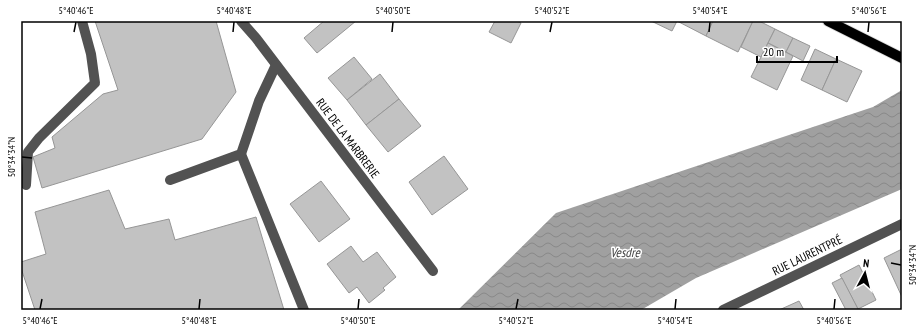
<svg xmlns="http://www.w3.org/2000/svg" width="923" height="331" font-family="'PT Sans Narrow',sans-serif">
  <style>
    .water { fill: url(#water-waves) }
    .building { fill: #c2c2c2; stroke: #969696 }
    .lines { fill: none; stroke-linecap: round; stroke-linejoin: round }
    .major-casing { stroke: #dbdbdb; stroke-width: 12 }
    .minor { stroke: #525252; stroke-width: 10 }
    .major { stroke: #000; stroke-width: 10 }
    .ticks { fill: none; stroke: #000; stroke-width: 1.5 }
    .labels { text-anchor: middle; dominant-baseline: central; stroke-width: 3; stroke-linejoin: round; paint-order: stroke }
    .street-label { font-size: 12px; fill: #000; stroke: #fff }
    .water-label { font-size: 13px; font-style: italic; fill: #414141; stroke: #fff }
    .neatline { fill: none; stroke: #000; stroke-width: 1.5 }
    .ticks-label { font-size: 10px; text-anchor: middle; fill: #000 }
  </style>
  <defs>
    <pattern id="water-waves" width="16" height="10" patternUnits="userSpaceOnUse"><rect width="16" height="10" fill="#a0a0a0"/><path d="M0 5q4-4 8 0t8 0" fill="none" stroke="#888"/></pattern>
  </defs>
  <rect width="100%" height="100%" fill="#fff"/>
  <polygon class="water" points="902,90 902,189 696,278 641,310 458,310 556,213 873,107"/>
  <g class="building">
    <polygon points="95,21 216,21 236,92 202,139 42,188 33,157 55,148 52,137 103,94 118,90"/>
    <polygon points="324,21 356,21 317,53 304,38"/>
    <polygon points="495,21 517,21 521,23 511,43 489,32"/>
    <polygon points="651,21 677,21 672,31"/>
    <polygon points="677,21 713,21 706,36"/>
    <polygon points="713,21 753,21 738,52 706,36"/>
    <polygon points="753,21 759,21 775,29 761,57 741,47"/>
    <polygon points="775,29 793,38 786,52 768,43"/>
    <polygon points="793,38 810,46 803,61 786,52"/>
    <polygon points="768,43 793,56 777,90 751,77"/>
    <polygon points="815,49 836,59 822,90 801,80"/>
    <polygon points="354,57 372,79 347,100 328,78"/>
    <polygon points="836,59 862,71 847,102 822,90"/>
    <polygon points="380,74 399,99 366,125 347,100"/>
    <polygon points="399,99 421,126 388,152 366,125"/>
    <polygon points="444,156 468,189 432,215 409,182"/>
    <polygon points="321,181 350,219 319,242 290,204"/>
    <polygon points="109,190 125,229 169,219 175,240 256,217 284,310 35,310 21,268 21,262 46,254 35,212"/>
    <polygon points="351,246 363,262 377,252 396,277 383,288 385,290 369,303 357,287 349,293 327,264"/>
    <polygon points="902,249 902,297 884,258"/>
    <polygon points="859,265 876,300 858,309 840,275"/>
    <polygon points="842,278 858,309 856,310 846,310 832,283"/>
    <polygon points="799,301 804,310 779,310"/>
  </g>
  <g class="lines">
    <g class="major-casing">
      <polyline id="major" points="828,21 902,58"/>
    </g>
    <g class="minor">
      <polyline points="241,21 256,38 433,271"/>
      <polyline points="241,154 304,310"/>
      <polyline points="170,180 241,154 259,101 276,65"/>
      <polyline points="26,185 28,152 39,138 95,83 91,54 82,21"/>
      <polyline points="723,310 902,224"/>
    </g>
    <use href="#major" class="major"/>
  </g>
  <path class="ticks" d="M74 32 76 22M233 32 234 22M392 32 393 22M550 32 552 22M709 32 710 22M868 32 869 22M22 157 32 158M891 263 901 265M40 309 42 299M199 309 200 299M358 309 359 299M516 309 518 299M675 309 676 299M834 309 835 299"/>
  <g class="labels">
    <g class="street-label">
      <text transform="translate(348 138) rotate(53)">RUE DE LA MARBRERIE</text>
      <text transform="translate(807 255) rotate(-26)">RUE LAURENTPRÉ</text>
    </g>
    <g class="water-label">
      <text x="625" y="252">Vesdre</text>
    </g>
  </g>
  <rect width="923" height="331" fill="none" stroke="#ffffff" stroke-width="44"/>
  <g transform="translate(865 273) rotate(7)" stroke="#ffffff" stroke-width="3" paint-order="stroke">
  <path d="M0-3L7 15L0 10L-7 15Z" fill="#000000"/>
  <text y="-6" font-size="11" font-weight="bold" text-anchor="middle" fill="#000000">N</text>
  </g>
  <path d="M757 56v6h80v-6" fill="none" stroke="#000000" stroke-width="2"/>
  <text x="763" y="56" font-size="12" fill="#000000" stroke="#ffffff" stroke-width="3" paint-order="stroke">20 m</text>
  <rect x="22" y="22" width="879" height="287" class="neatline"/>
  <g class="ticks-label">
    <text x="76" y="14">5°40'46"E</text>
    <text x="234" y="14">5°40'48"E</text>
    <text x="393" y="14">5°40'50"E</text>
    <text x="552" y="14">5°40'52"E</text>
    <text x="710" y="14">5°40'54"E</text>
    <text x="869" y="14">5°40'56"E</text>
    <text transform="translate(11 157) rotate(-90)" y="4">50°34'34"N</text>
    <text transform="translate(912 265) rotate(-90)" y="4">50°34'34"N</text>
    <text x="40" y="324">5°40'46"E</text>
    <text x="199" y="324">5°40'48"E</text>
    <text x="358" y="324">5°40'50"E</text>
    <text x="516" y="324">5°40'52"E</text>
    <text x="675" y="324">5°40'54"E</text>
    <text x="834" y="324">5°40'56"E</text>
  </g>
</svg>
